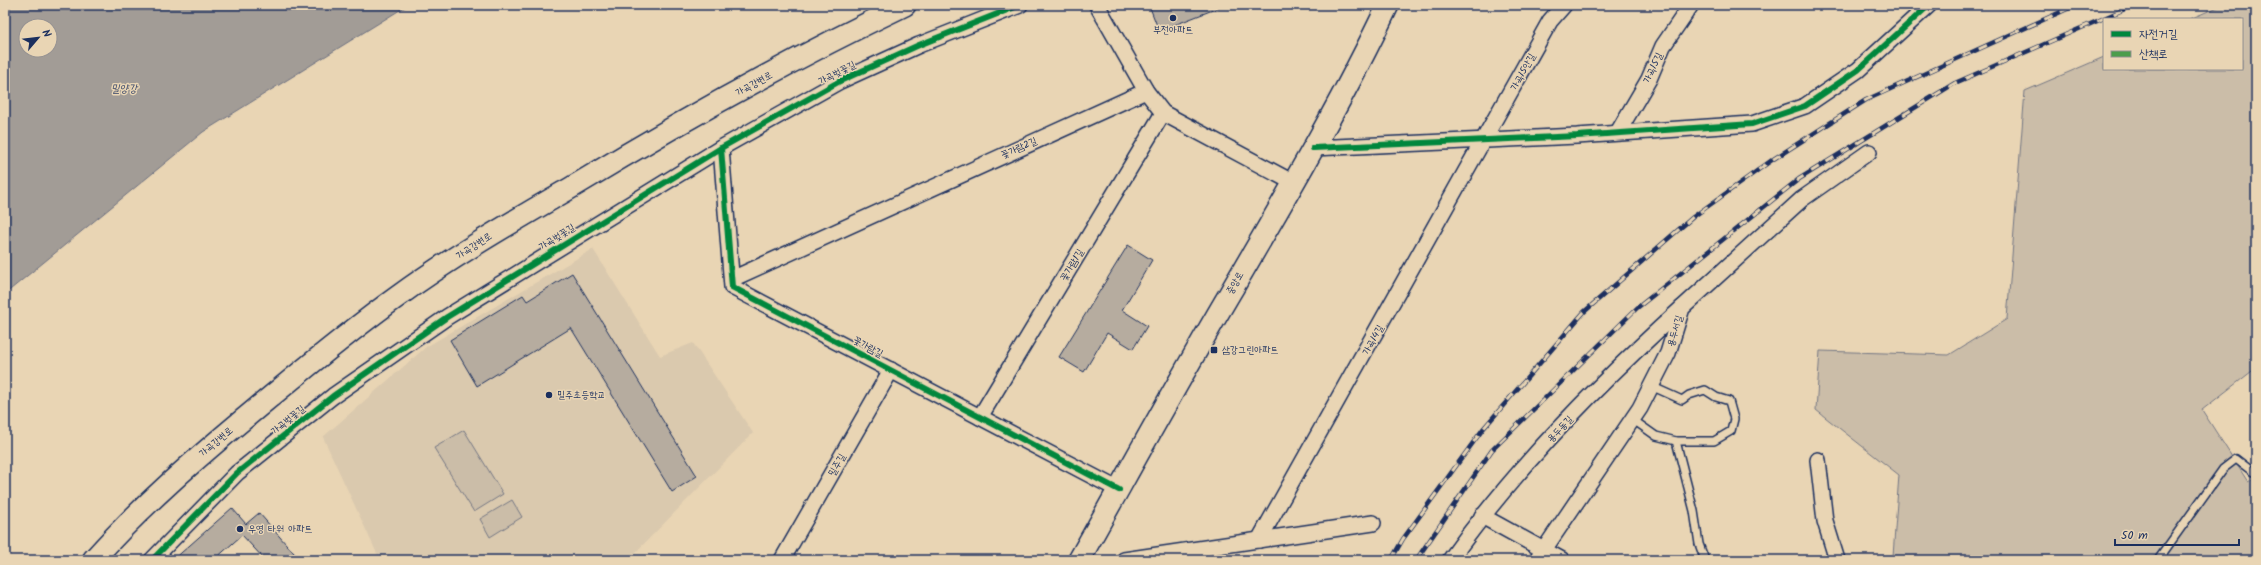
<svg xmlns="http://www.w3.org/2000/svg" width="2261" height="565" font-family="Kalam,'Poor Story',sans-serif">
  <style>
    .built { fill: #dac9ae }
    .green { fill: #cbbda8; stroke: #737683 }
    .water { fill: #a29c96; stroke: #6c7080; fill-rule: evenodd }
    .building { fill: #b6ac9f; stroke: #1b2f5e }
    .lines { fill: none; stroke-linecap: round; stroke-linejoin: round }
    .service-casing { stroke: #1b2f5e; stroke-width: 10 }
    .minor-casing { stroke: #1b2f5e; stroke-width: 18 }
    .secondary-casing { stroke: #1b2f5e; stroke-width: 24 }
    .service { stroke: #e9d5b4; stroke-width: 7 }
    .minor { stroke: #e9d5b4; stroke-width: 15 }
    .secondary { stroke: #e9d5b4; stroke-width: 21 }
    .rail-casing { stroke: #1b2f5e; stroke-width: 4.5 }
    .rail { stroke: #e9d5b4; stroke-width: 3; stroke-dasharray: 9; stroke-linecap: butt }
    .quiet { stroke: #4c9d4c; stroke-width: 5; stroke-dasharray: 10 5; stroke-linecap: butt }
    .cycleway-casing { stroke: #e9d5b4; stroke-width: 8 }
    .cycleway { stroke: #00873e; stroke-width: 6 }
    .poi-dot { fill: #1b2f5e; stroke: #e9d5b4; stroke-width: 1.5 }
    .labels { text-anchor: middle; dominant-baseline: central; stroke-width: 3; stroke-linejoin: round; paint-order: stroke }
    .poi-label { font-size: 10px; fill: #1b2f5e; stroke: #e9d5b4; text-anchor: start }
    .street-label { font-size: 10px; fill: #1b2f5e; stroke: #e9d5b4 }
    .water-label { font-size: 11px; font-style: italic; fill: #364569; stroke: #e9d5b4 }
  </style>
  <rect width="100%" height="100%" fill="#e9d5b4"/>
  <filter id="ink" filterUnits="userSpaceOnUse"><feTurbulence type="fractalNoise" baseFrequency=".025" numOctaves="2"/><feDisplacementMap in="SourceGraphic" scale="8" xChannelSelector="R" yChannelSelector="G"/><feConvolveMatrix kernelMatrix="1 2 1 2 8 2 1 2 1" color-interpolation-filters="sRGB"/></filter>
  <g filter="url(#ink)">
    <polygon class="built" points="593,249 660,356 693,343 753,433 628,560 380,560 323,437 426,347"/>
    <g class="green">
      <polygon points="2256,5 2256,368 2202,410 2248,482 2256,477 2256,560 1895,560 1893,556 1899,475 1816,410 1820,351 1949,355 2007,319 2025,91 2104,57 2104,69 2242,69 2242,19 2190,19 2220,6"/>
      <polygon points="464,430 503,494 474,512 434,448"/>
      <polygon points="512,500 522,517 490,537 480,519"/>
    </g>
    <path class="water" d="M5 5H408L203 132 5 294ZM26 26H50V50H26Z"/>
    <g class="building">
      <polygon points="1149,5 1223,5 1223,6 1159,31"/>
      <polygon points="1128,245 1152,260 1122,310 1147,326 1133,349 1107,333 1084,372 1059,357"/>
      <polygon points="572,273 697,476 672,492 571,328 477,386 450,340 523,295 527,301"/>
      <polygon points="232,508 246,524 259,513 300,560 265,560 242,535 214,560 173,560"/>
    </g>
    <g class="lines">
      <g class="service-casing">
        <g id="service">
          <polyline points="1651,386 1682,400 1689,395 1705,390 1716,397 1729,401 1734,419 1731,431 1714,441 1676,441"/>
          <polyline points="1632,419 1656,436 1676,441 1694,511 1699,544 1705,560"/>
          <polyline points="2158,560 2223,469 2236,459 2253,472 2256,470"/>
        </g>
      </g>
      <g class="minor-casing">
        <g id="minor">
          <polyline points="1097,5 1146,91 1163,113 1294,183"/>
          <polyline points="1618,132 1649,79 1663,46 1691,5"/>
          <polyline points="721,148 732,287 1119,490"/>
          <polyline points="1313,148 1577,136 1752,124 1805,106 1858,70 1929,5"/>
          <polyline points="732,279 1146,91"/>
          <polyline points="980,417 1163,113"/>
          <polyline points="1818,460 1825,521 1837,560"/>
          <polyline points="1482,516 1562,560"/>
          <polyline points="1259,540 1550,21 1564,5"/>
          <polyline points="152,560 237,473 333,396 447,317 721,148 840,81 919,45 1020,5"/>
          <polyline points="782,560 891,370"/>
          <polyline points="1124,560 1373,523"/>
          <path d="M1450 560C1516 467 1598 384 1682 308"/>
          <polyline points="1537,560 1640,408 1668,353 1682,308 1802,199 1869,152"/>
        </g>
      </g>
      <g class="secondary-casing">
        <g id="secondary">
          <path d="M93 560C143 504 199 456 257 408 303 370 348 332 397 297 453 256 514 221 574 186 681 121 792 59 905 5"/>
          <path d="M1079 560C1129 471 1178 381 1230 293 1285 198 1341 104 1388 5"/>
        </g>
      </g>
      <use href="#service" class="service"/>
      <use href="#minor" class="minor"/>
      <use href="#secondary" class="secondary"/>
      <g class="rail-casing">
        <g id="rail">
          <polyline points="1391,560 1403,539 1483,429 1584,312 1693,217 1772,160 1866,100 2076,5"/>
          <polyline points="1416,560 1492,450 1637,308 1799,179 1955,83 2134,5"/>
        </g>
      </g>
      <use href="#rail" class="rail"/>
      <polyline class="quiet" points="2251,560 2256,554"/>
      <g class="cycleway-casing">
        <g id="cycleway">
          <polyline points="721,148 732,287 1119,490"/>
          <polyline points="1313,148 1577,136 1752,124 1805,106 1858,70 1929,5"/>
          <polyline points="152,560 237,473 333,396 447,317 721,148 840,81 919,45 1020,5"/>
        </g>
      </g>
      <use href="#cycleway" class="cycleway"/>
    </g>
  </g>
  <g class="poi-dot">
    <circle cx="1173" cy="18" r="4"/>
    <rect x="1210" y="346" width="8" height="8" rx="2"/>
    <circle cx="549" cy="395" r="4"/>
    <circle cx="240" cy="529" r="4"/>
  </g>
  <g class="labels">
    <g class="poi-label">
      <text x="1173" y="30" text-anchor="middle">부전아파트</text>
      <text x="1222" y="350">삼강그린아파트</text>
      <text x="557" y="395">밀주초등학교</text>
      <text x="248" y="529">우영 타워 아파트</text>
    </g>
    <g class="street-label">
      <text transform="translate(1653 68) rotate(-65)">가곡15길</text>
      <text transform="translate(1523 72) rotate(-61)">가곡15안길</text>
      <text transform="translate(837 73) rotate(-27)">가곡벚꽃길</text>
      <text transform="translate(754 84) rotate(-29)">가곡강변로</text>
      <text transform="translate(1019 148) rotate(-24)">꽃가람2길</text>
      <text transform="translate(557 237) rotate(-32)">가곡벚꽃길</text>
      <text transform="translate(474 246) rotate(-33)">가곡강변로</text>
      <text transform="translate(1072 265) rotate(-59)">꽃가람1길</text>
      <text transform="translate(1235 283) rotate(-60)">중앙로</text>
      <text transform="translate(1675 331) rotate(-73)">용두서길</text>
      <text transform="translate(1373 340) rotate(-61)">가곡14길</text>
      <text transform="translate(868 347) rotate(28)">꽃가람길</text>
      <text transform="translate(288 420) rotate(-39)">가곡벚꽃길</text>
      <text transform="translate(1560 429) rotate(-47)">용두동길</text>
      <text transform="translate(216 442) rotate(-40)">가곡강변로</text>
      <text transform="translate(837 465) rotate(-60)">밀주길</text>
    </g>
    <g class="water-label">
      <text x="124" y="89">밀양강</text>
    </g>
  </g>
  <rect width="2261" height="565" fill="none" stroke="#e9d5b4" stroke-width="20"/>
  <rect x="10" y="10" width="2241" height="545" fill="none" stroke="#1b2f5e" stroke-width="1.5" filter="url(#ink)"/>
  <rect x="2103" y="18" width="140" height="52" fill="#e9d5b4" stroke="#979392"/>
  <rect x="2111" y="31" width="20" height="6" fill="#00873e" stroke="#979392"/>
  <text x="2139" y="38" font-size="12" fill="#1b2f5e">자전거길</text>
  <rect x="2111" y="51" width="20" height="6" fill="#4c9d4c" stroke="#979392"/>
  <text x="2139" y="58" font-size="12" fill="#1b2f5e">산책로</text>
  <g transform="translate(38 38) rotate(62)"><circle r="19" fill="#e9d5b4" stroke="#979392"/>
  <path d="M0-3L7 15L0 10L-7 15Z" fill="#1b2f5e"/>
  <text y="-6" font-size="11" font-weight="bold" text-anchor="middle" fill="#1b2f5e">N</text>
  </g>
  <path d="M2115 539v6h124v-6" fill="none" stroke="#1b2f5e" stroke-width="2"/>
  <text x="2121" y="539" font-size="12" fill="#1b2f5e" stroke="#e9d5b4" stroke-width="3" paint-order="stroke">50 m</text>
</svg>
